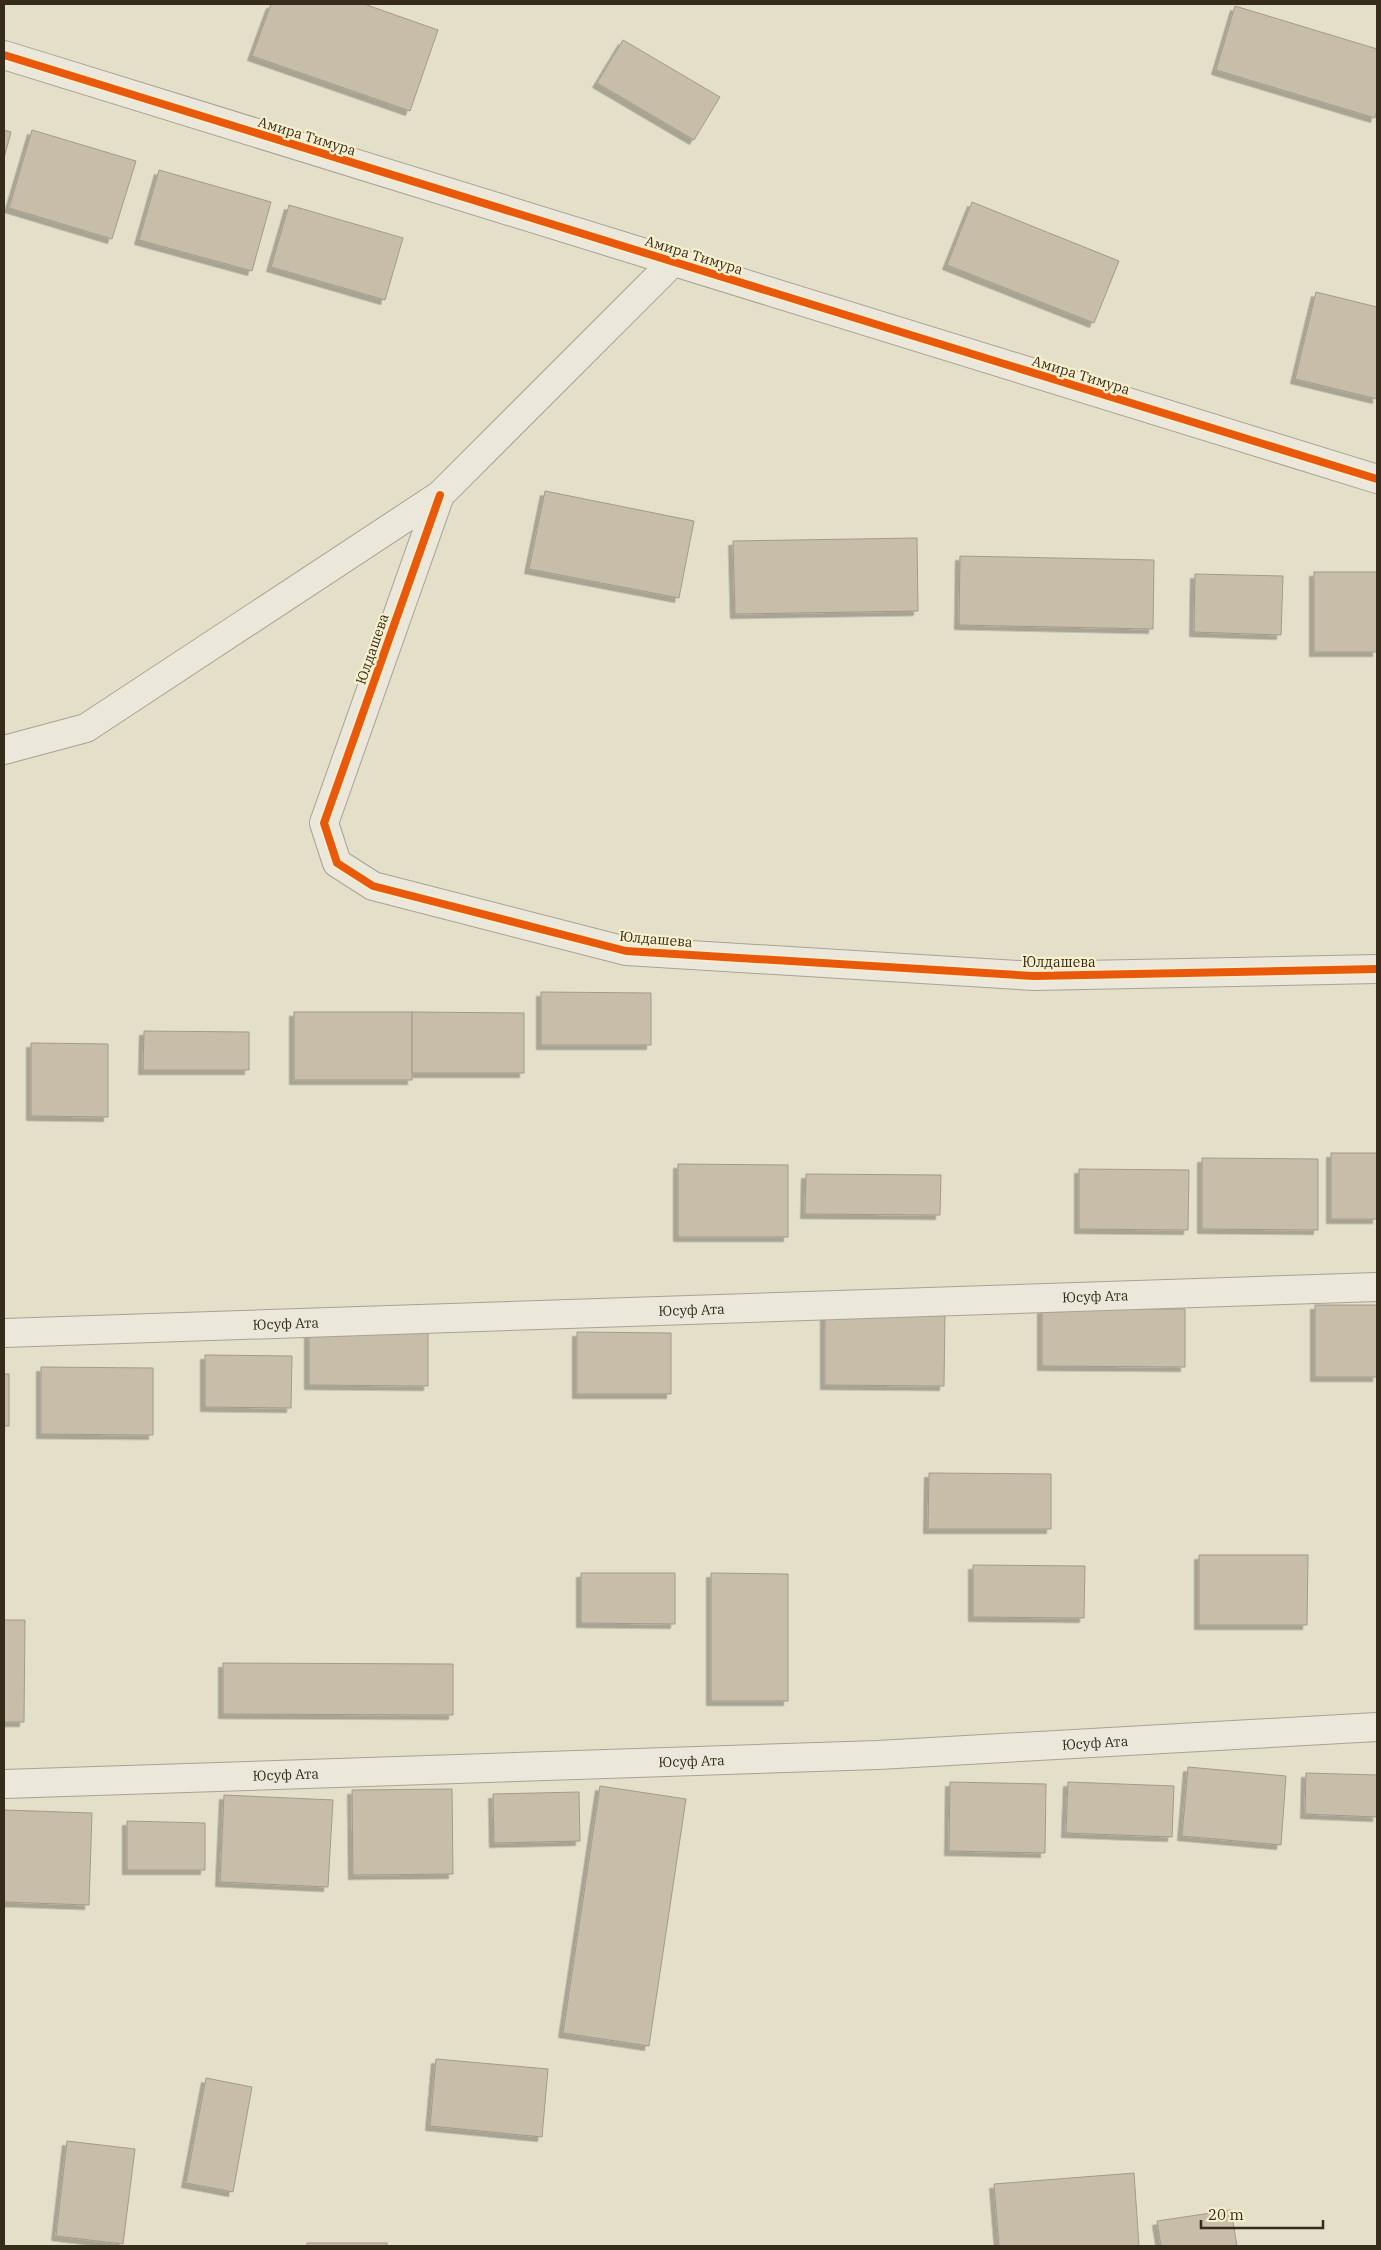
<svg xmlns="http://www.w3.org/2000/svg" width="1381" height="2250" font-family="'IBM Plex Serif',serif">
  <style>
    .building { fill: #c8bda9; stroke: #a49a89; filter: url(#shadow) }
    .lines { fill: none; stroke-linecap: round; stroke-linejoin: round }
    .minor-casing { stroke: #a8a293; stroke-width: 30 }
    .minor { stroke: #ebe8db; stroke-width: 28 }
    .cycleway-casing { stroke: #f7efcd; stroke-width: 11 }
    .cycleway { stroke: #e8590c; stroke-width: 8 }
    .labels { text-anchor: middle; dominant-baseline: central; stroke-width: 4.5; stroke-linejoin: round; paint-order: stroke }
    .street-label { font-size: 14px; fill: #372b1b; stroke: #f7efcd }
  </style>
  <defs>
    <filter id="shadow"><feDropShadow dx="-4.5" dy="4.5" stdDeviation="0" flood-color="#0004"/></filter>
  </defs>
  <rect width="100%" height="100%" fill="#e4dfc9"/>
  <g class="building">
    <polygon points="271,4 364,4 438,30 410,111 252,56"/>
    <polygon points="1235,6 1377,49 1377,110 1375,118 1216,70"/>
    <polygon points="623,40 720,97 694,140 597,83"/>
    <polygon points="4,130 11,132 4,158"/>
    <polygon points="32,130 136,161 112,239 9,208"/>
    <polygon points="159,170 271,202 252,271 139,240"/>
    <polygon points="972,202 1119,261 1094,323 947,265"/>
    <polygon points="289,205 403,238 385,300 271,267"/>
    <polygon points="1316,292 1377,307 1377,399 1295,379"/>
    <polygon points="545,491 694,521 679,598 529,569"/>
    <polygon points="917,538 918,611 735,614 733,541"/>
    <polygon points="960,556 1154,560 1153,629 959,625"/>
    <rect x="1314" y="572" width="63" height="80"/>
    <polygon points="1195,574 1283,576 1281,635 1194,632"/>
    <polygon points="541,992 651,993 651,1045 541,1045"/>
    <rect x="294" y="1012" width="118" height="68"/>
    <polygon points="412,1012 524,1013 524,1073 412,1073"/>
    <polygon points="144,1031 249,1032 249,1070 143,1070"/>
    <polygon points="31,1043 108,1044 108,1117 31,1116"/>
    <rect x="1331" y="1153" width="46" height="66"/>
    <polygon points="1202,1158 1318,1159 1318,1230 1202,1229"/>
    <polygon points="678,1164 788,1165 788,1237 678,1237"/>
    <polygon points="1079,1169 1189,1170 1188,1230 1079,1229"/>
    <polygon points="806,1174 941,1175 940,1215 805,1214"/>
    <rect x="1315" y="1305" width="62" height="72"/>
    <polygon points="825,1309 945,1309 944,1386 825,1385"/>
    <polygon points="1042,1309 1185,1309 1185,1367 1042,1366"/>
    <polygon points="309,1332 428,1332 428,1386 309,1385"/>
    <polygon points="577,1332 671,1333 671,1394 577,1394"/>
    <polygon points="205,1355 292,1356 291,1408 205,1407"/>
    <polygon points="41,1367 153,1368 153,1435 41,1434"/>
    <rect x="4" y="1374" width="5" height="52"/>
    <polygon points="929,1473 1051,1474 1051,1529 928,1529"/>
    <polygon points="1199,1555 1308,1555 1307,1625 1199,1625"/>
    <polygon points="973,1565 1085,1566 1084,1618 973,1617"/>
    <polygon points="581,1573 675,1573 675,1624 581,1623"/>
    <polygon points="711,1573 788,1574 788,1701 711,1701"/>
    <polygon points="4,1620 25,1620 24,1722 4,1722"/>
    <polygon points="223,1663 453,1664 453,1715 223,1714"/>
    <polygon points="1188,1767 1286,1776 1281,1845 1182,1836"/>
    <polygon points="1306,1773 1377,1775 1377,1817 1305,1814"/>
    <polygon points="950,1782 1046,1784 1045,1853 949,1851"/>
    <polygon points="1068,1782 1174,1786 1172,1837 1066,1833"/>
    <polygon points="600,1786 686,1799 649,2046 563,2033"/>
    <polygon points="452,1789 453,1874 353,1875 352,1790"/>
    <polygon points="579,1792 580,1841 494,1843 493,1794"/>
    <polygon points="224,1795 333,1800 328,1887 220,1882"/>
    <polygon points="4,1810 92,1813 89,1905 4,1902"/>
    <polygon points="127,1821 205,1823 205,1870 127,1870"/>
    <polygon points="436,2059 548,2069 542,2137 430,2126"/>
    <polygon points="206,2078 252,2087 233,2192 186,2183"/>
    <polygon points="67,2141 135,2149 123,2244 56,2236"/>
    <polygon points="1134,2173 1139,2246 999,2246 994,2184"/>
    <polygon points="1231,2210 1237,2246 1161,2246 1157,2221"/>
    <rect x="307" y="2243" width="80" height="3"/>
  </g>
  <g class="lines">
    <g class="minor-casing">
      <g id="minor">
        <polyline points="4,55 1377,479"/>
        <polyline points="440,495 324,823 337,863 373,886 626,951 1034,976 1377,969"/>
        <polyline points="4,750 86,728 440,495 673,262"/>
        <path id="s1" d="M4 1333 1377 1287"/>
        <path id="s2" d="M4 1784 878 1755 1377 1727"/>
      </g>
    </g>
    <use href="#minor" class="minor"/>
    <g class="cycleway-casing">
      <g id="cycleway">
        <polyline points="4,55 1377,479"/>
        <polyline points="440,495 324,823 337,863 373,886 626,951 1034,976 1377,969"/>
      </g>
    </g>
    <use href="#cycleway" class="cycleway"/>
  </g>
  <g class="labels">
    <g class="street-label">
      <text transform="translate(307 136) rotate(17)">Амира Тимура</text>
      <text transform="translate(694 255) rotate(17)">Амира Тимура</text>
      <text transform="translate(1081 375) rotate(17)">Амира Тимура</text>
      <text transform="translate(372 649) rotate(-71)">Юлдашева</text>
      <text transform="translate(656 939) rotate(5)">Юлдашева</text>
      <text x="1059" y="962">Юлдашева</text>
      <text stroke="none"><textPath href="#s1" startOffset="1092">Юсуф Ата</textPath></text>
      <text stroke="none"><textPath href="#s1" startOffset="688">Юсуф Ата</textPath></text>
      <text stroke="none"><textPath href="#s1" startOffset="282">Юсуф Ата</textPath></text>
      <text stroke="none"><textPath href="#s2" startOffset="1092">Юсуф Ата</textPath></text>
      <text stroke="none"><textPath href="#s2" startOffset="688">Юсуф Ата</textPath></text>
      <text stroke="none"><textPath href="#s2" startOffset="282">Юсуф Ата</textPath></text>
    </g>
  </g>
  <rect width="1381" height="2250" fill="none" stroke="#372b1b" stroke-width="10"/>
  <path d="M1201 2220v8h122v-8" fill="none" stroke="#372b1b" stroke-width="2.5"/>
  <text x="1208" y="2220" font-size="15" fill="#372b1b" stroke="#f7efcd" stroke-width="4" paint-order="stroke">20 m</text>
</svg>
